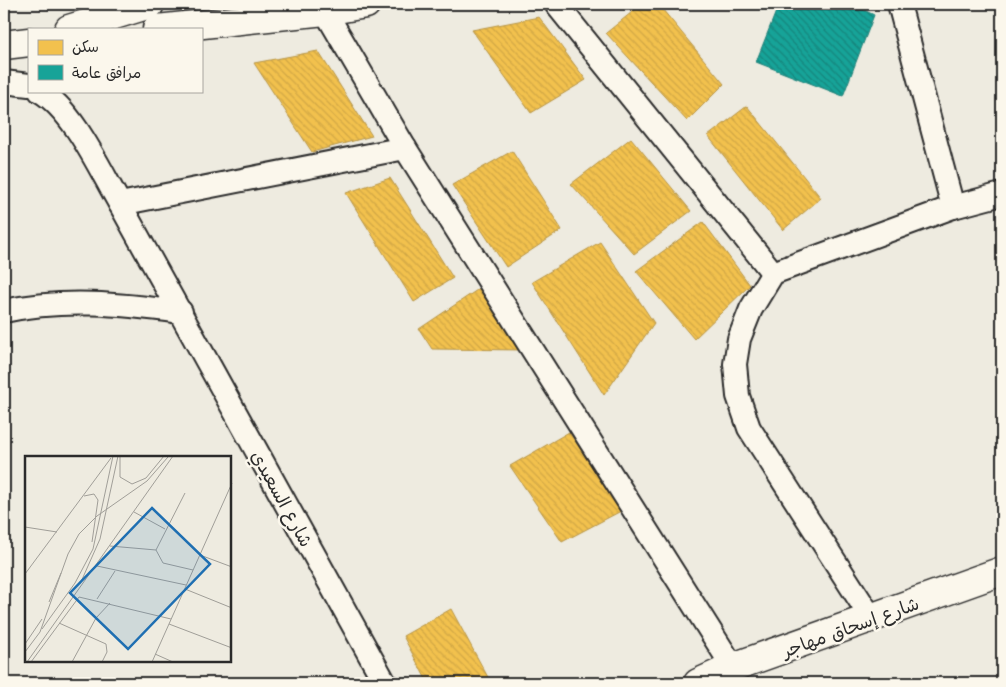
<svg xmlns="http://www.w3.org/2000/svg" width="1006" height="687" font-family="'Playpen Sans','Playpen Sans Arabic',sans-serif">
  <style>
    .homes { fill: url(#homes-back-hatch); stroke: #b69444 }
    .public { fill: url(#public-back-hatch); stroke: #1d7f77 }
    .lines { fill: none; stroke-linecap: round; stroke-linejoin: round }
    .minor-casing { stroke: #2b2b2b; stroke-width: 26 }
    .tertiary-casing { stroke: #2b2b2b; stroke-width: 31 }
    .primary-casing { stroke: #2b2b2b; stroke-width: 31 }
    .trunk-casing { stroke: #2b2b2b; stroke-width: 31 }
    .minor { stroke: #fbf7ec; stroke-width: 22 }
    .tertiary { stroke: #fbf7ec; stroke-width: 28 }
    .primary { stroke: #fbf7ec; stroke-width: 28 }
    .trunk { stroke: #fbf7ec; stroke-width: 28 }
    .labels { text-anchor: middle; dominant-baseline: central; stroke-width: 5; stroke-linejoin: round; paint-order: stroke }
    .street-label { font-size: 18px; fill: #2b2b2b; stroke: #fbf7ec }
    .inset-road { fill: none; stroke: #a09e98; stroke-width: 1 }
    .view { fill: #1f6fb2; fill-opacity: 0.15; stroke: #1f6fb2; stroke-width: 2.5 }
    .inset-edge { fill: none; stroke: #2b2b2b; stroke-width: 2.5 }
  </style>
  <defs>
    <pattern id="homes-back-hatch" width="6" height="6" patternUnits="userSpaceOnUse" patternTransform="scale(1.25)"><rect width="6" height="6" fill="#f2c14e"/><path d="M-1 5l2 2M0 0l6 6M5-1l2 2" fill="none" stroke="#d0a644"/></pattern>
    <pattern id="public-back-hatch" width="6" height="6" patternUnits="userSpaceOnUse" patternTransform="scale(1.25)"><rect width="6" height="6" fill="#17a398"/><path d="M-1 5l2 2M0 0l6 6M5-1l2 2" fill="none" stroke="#15857c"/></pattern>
  </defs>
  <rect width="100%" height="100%" fill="#eeebe0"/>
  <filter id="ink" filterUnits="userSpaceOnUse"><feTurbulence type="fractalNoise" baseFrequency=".02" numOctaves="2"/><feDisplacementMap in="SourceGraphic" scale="10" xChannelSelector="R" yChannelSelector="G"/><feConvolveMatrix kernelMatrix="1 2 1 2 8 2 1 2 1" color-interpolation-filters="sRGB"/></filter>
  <g filter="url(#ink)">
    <g class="homes">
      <polygon points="642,4 658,4 724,84 687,121 606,33"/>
      <polygon points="539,17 586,80 531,113 472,30"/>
      <polygon points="318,51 372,136 312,152 254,63"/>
      <polygon points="747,106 821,198 783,230 708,136"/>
      <polygon points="631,138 691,211 634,254 571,184"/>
      <polygon points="512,151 562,230 506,267 452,185"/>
      <polygon points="390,178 453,278 414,302 346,193"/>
      <polygon points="703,222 750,285 694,339 636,271"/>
      <polygon points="600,242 654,323 604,395 532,282"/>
      <polygon points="483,286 525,350 432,349 419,329"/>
      <polygon points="569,432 621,511 562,542 510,466"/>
      <polygon points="451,609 490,681 486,683 428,683 403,636"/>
    </g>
    <polygon class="public" points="779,4 852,4 874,15 843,96 756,62"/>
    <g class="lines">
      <g class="minor-casing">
        <g id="minor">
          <polyline points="556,4 773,273"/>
          <polyline points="899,4 953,207"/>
          <polyline points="325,11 405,148 733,667"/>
          <polyline points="4,82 29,85"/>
          <path d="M40 91C74 111 100 170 120 204L385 683"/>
          <polyline points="120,204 405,148"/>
          <path d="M4 311C64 298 121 304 181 312"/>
          <polyline points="872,619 749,428 738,396 735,364 739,339 751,309 773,273 953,207 1002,194"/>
        </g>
      </g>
      <g class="tertiary-casing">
        <polyline id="tertiary" points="698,683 733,667 1002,571"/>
      </g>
      <g class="primary-casing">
        <polyline id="primary" points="69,29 150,4"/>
      </g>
      <g class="trunk-casing">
        <g id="trunk">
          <polyline points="157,29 325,11 366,4"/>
          <polyline points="4,45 29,42"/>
        </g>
      </g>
      <use href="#minor" class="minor"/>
      <use href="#tertiary" class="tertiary"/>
      <use href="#primary" class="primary"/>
      <use href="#trunk" class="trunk"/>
    </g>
  </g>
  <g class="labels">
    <g class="street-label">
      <text transform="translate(283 498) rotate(61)">شارع السعيدي</text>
      <text transform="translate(850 626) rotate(-20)">شارع إسحاق مهاجر</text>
    </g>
  </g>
  <g transform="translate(25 456)">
    <rect width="206" height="206" fill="#eeebe0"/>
    <path class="inset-road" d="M95 0V21L107 28 121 22 139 0M66 29 86 2M160 37 131 94 138 107 168 114M59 40 69 38 73 44 67 86M109 56 140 73M0 71 32 76M85 90 131 94M175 99 207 111M72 110 161 129M0 118 66 29M55 128 75 83 93 0M160 133 207 152M72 143 90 115M24 146 36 117M34 167 81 188 82 196 77 206M144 168 207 192M17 173 50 127 68 93 88 0M0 188 17 163M0 196 15 176 43 98 54 78 72 60 122 25 143 1M130 198 148 206M2 206 148 0M6 206 54 141 146 163M47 206 71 162 85 147M127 206 207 27"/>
    <path class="view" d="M127 52 185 108 103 193 45 137Z"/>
    <rect width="206" height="206" class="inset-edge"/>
  </g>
  <rect width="1006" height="687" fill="none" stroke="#fbf7ec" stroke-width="20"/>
  <rect x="10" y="10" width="986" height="667" fill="none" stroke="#2b2b2b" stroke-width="2" filter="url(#ink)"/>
  <rect x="28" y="28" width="175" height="65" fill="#fbf7ec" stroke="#a8a59f"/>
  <rect x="38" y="40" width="25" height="15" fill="#f2c14e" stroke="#a8a59f"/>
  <text x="72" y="52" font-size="15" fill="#2b2b2b">سكن</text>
  <rect x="38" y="65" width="25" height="15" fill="#17a398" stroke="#a8a59f"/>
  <text x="72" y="78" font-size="15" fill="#2b2b2b">مرافق عامة</text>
</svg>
